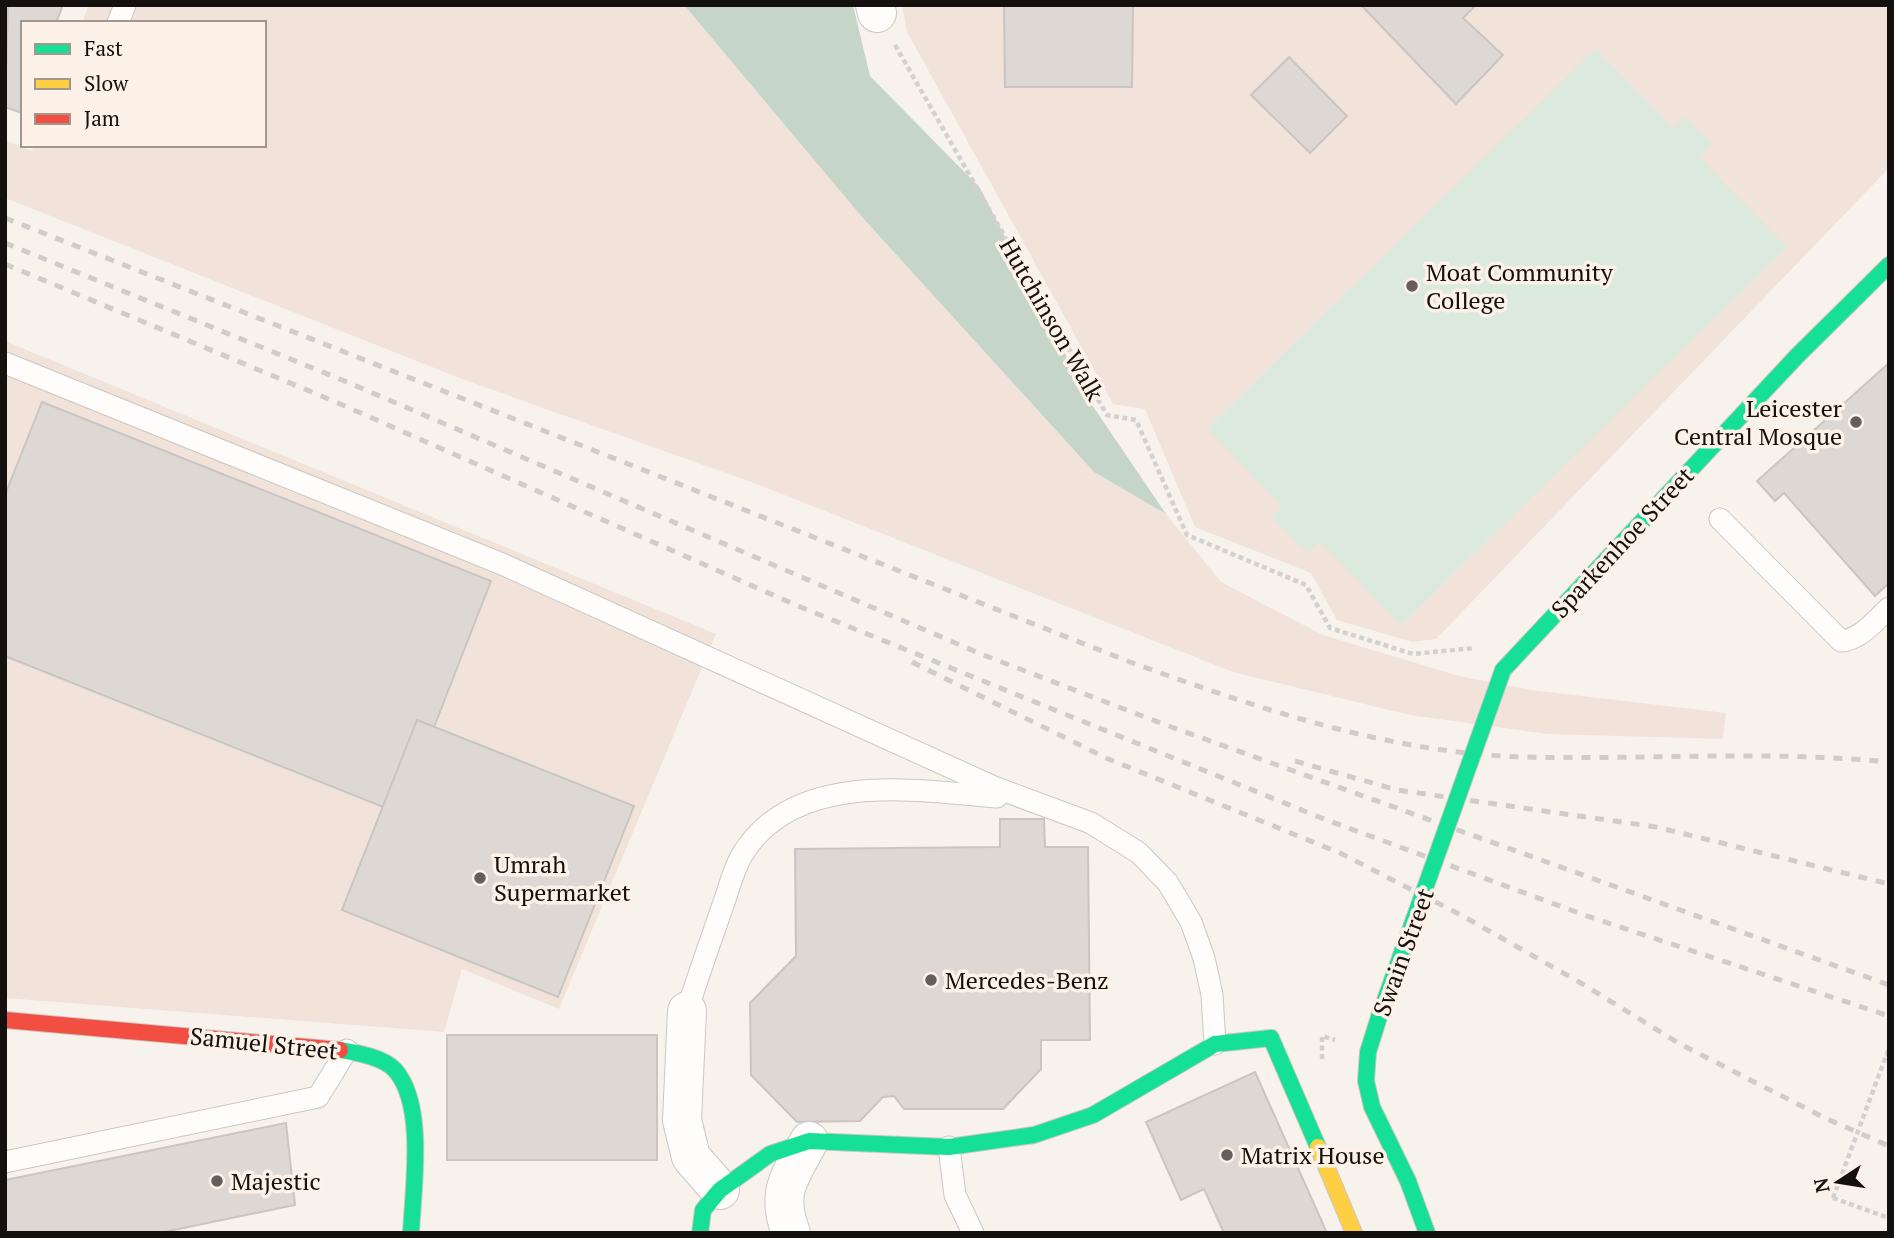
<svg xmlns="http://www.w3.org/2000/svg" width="1894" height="1238" font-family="'PT Serif',serif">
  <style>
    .built { fill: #f1e3da }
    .green { fill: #dce9dd }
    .forest { fill: #c5d6c9 }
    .building { fill: #ddd8d4; stroke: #cac5c2; stroke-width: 2 }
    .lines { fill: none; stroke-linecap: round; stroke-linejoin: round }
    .lane-casing { stroke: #ccc7c3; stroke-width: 23 }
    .street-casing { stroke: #ccc7c3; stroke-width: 40 }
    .fast-casing { stroke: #ccc7c3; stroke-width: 18 }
    .slow-casing { stroke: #ccc7c3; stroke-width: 18 }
    .jam-casing { stroke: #ccc7c3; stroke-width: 18 }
    .path { stroke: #d3d1d0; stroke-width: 4.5; stroke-dasharray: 5 3.5; stroke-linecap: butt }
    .lane { stroke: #fefdfc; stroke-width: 21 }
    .street { stroke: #fefdfc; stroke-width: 38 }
    .fast { stroke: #16e098; stroke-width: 16 }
    .slow { stroke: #ffcf43; stroke-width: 16 }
    .jam { stroke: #f24e42; stroke-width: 16 }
    .rail { stroke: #cecdcb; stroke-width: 5; stroke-dasharray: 9 9; stroke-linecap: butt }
    .fast-bridge-casing { stroke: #ccc7c3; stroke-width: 18; stroke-linecap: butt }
    .path-bridge { stroke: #d3d1d0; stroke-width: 4.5; stroke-dasharray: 5 3.5; stroke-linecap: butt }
    .fast-bridge { stroke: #16e098; stroke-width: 16 }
    .poi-dot { fill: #645f5b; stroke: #fdf1e8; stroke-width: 2.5 }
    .labels { text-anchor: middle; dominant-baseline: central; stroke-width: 7; stroke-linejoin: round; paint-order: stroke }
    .poi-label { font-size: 24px; fill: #14100d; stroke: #fdf1e8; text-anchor: start }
    .street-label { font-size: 24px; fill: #14100d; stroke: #fdf1e8 }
  </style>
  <rect width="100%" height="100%" fill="#f8f2ed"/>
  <g class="built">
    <polygon points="89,5 684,5 862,217 1094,472 1166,514 1221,582 1323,635 1459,676 1531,690 1726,713 1723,739 1547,734 1410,715 1233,672 754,483 462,379 5,198 5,140 32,151 34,145 264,145 264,23 82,23"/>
    <polygon points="902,5 1889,5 1889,168 1436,639 1412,642 1337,620 1311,573 1195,527 1145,409 1113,404 907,32"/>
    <polygon points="5,341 716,634 559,1009 462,969 444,1032 5,998"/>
  </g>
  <polygon class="green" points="1595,49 1673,128 1685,117 1712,144 1699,157 1787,247 1401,625 1320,542 1308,553 1272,517 1282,506 1207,429"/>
  <polygon class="forest" points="684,5 853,5 870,76 980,188 1088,399 1166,514 1094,472 862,217"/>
  <g class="building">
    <polygon points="8,5 63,5 56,23 23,23 22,113 5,107"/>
    <polygon points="1004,5 1133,5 1132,87 1005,87"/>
    <polygon points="1361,5 1476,5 1463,18 1503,55 1456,104"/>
    <polygon points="1289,57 1347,116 1310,153 1251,95"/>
    <polygon points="1889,363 1889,583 1875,596 1784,493 1775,501 1757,481"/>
    <polygon points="42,402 491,581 434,727 417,720 383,807 5,656 5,495"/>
    <polygon points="417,720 634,806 558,997 342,910"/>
    <polygon points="1000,819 1044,819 1045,847 1088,847 1090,1040 1041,1040 1041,1069 1003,1109 904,1109 894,1096 883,1097 860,1121 797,1122 751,1075 750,1003 796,956 795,849 1000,847"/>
    <rect x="447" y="1035" width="210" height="125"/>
    <polygon points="1255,1072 1327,1233 1224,1233 1204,1189 1181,1200 1146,1122"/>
    <polygon points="286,1123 295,1205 159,1233 5,1233 5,1180"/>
  </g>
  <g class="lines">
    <g class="lane-casing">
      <g id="lane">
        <polyline points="118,23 125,5"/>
        <polyline points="5,363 502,564 994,787 1091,823 1139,853 1168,883 1191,922 1204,958 1212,995 1215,1044"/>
        <path d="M1720 519 1841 641C1860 640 1875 621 1889 608"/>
        <path d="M687 1011C698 976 711 940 723 905 729 889 733 870 742 855 793 770 914 790 997 797L995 793"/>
        <polyline points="949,1147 955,1195 973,1233"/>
        <polyline points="5,1162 318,1097 347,1050"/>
      </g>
    </g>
    <g class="street-casing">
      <g id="street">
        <polyline points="875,5 877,13"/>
        <polyline points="687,1011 682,1120 691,1157 720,1190"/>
        <path d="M791 1233C775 1192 790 1177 809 1141"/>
      </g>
    </g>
    <g class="fast-casing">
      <g id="fast">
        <polyline points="1503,670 1797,356 1889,265"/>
        <polyline points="1379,1017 1368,1052 1366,1081 1372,1107 1408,1181 1427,1233"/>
        <path d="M340 1050C357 1053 383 1057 395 1070 426 1105 413 1189 411 1233"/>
        <polyline points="700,1233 703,1210 720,1190 770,1154 809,1141 949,1147 1034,1135 1093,1115 1215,1044 1271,1038 1318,1147"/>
      </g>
    </g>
    <g class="slow-casing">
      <polyline id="slow" points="1318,1147 1354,1233"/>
    </g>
    <g class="jam-casing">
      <polyline id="jam" points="5,1020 340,1050"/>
    </g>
    <g class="path">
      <polyline points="895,45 1107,415 1136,420 1187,535 1306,585 1330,628 1413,654 1474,648"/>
      <polyline points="1886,1054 1889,1055"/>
      <polyline points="1322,1059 1322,1036 1335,1040"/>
      <polyline points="1833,1198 1889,1218"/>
    </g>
    <use href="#lane" class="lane"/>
    <use href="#street" class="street"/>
    <use href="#fast" class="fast"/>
    <use href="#slow" class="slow"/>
    <use href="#jam" class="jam"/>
    <g class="rail">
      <path d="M5 218 1130 662C1257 708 1388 753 1524 757 1646 760 1767 750 1889 762"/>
      <polyline points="5,243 347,382 981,654 1163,724 1889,985"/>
      <polyline points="5,264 338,403 798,606 1324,819 1587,916 1889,1016"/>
      <polyline points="912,662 1106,758 1340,853 1461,915 1581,983 1680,1044 1825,1118 1889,1146"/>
      <polyline points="1295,761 1397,790 1656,827 1889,884"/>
    </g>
    <g class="fast-bridge-casing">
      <polyline id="fast-bridge" points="1379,1017 1503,670"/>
    </g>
    <polyline class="path-bridge" points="1833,1198 1889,1048"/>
    <use href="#fast-bridge" class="fast-bridge"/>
  </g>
  <g class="poi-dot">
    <circle cx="1412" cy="286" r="7"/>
    <circle cx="1856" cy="422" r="7"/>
    <circle cx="480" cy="878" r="7"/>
    <circle cx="931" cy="980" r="7"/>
    <circle cx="1227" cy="1155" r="7"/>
    <circle cx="217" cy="1181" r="7"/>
  </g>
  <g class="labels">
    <g class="poi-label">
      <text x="1426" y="272">Moat Community<tspan x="1426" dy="28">College</tspan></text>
      <text x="1842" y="408" text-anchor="end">Leicester<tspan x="1842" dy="28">Central Mosque</tspan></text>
      <text x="494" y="864">Umrah<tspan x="494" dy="28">Supermarket</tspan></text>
      <text x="945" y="980">Mercedes-Benz</text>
      <text x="1241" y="1155">Matrix House</text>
      <text x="231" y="1181">Majestic</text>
    </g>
    <g class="street-label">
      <text transform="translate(1052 319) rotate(60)">Hutchinson Walk</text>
      <text transform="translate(1622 542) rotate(-47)">Sparkenhoe Street</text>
      <text transform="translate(1403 952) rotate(-70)">Swain Street</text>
      <text transform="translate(264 1043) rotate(6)">Samuel Street</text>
    </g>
  </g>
  <rect width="1894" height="1238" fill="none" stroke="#14100d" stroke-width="14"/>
  <rect x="21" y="21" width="245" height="126" fill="#fdf1e8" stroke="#a09790" stroke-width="2"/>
  <rect x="35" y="44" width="35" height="10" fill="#16e098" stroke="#a09790" stroke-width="2"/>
  <text x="84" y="56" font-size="21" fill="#14100d">Fast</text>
  <rect x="35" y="79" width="35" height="10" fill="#ffcf43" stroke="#a09790" stroke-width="2"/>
  <text x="84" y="91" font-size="21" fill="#14100d">Slow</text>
  <rect x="35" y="114" width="35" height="10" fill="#f24e42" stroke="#a09790" stroke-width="2"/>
  <text x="84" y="126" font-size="21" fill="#14100d">Jam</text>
  <g transform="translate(1838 1182) rotate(258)" stroke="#fdf1e8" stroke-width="5" paint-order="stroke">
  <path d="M0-5L12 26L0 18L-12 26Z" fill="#14100d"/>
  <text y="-10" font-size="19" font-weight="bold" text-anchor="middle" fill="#14100d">N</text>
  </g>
</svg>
